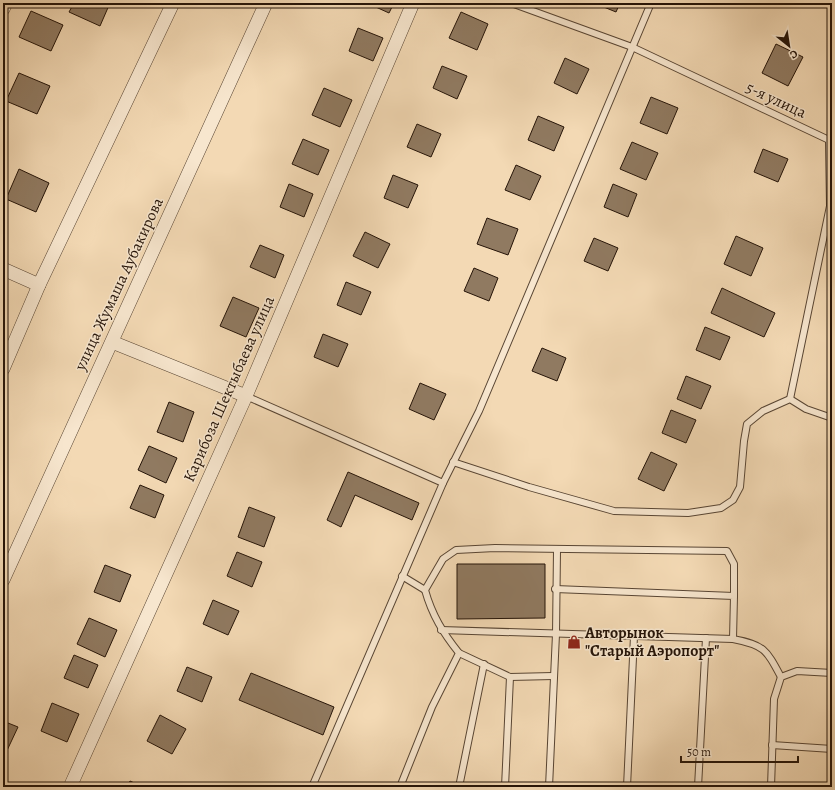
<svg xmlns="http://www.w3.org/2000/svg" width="835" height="790" font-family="Alegreya,serif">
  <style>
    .building { fill: #907a61; stroke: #251408 }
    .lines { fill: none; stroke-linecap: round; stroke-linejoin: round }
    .service-casing { stroke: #584533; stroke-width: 8 }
    .minor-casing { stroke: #584533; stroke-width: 14 }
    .service { stroke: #f7e6ce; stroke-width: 6 }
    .minor { stroke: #f7e6ce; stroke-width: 13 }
    .labels { text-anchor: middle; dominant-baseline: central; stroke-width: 3; stroke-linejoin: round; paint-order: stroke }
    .street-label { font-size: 16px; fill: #251408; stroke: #f7e6ce }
    .poi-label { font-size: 16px; font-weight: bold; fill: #251408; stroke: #f7e6ce; text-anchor: start }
  </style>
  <rect width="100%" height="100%" fill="#f3d9b4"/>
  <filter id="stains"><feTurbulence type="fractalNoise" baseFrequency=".005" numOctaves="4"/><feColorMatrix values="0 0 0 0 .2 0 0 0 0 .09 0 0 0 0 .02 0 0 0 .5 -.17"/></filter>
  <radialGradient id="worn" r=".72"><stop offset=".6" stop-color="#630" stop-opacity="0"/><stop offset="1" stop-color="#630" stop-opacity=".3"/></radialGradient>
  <g class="building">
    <polygon points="74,3 110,3 100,26 69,12"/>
    <polygon points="367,3 394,3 389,13"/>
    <polygon points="594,3 620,3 616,12"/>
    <polygon points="31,11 63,25 51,51 19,37"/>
    <polygon points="461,12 488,24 477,50 449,38"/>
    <polygon points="358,28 383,38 373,61 349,51"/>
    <polygon points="776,44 803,57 788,86 762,73"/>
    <polygon points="565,58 589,69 577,94 554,83"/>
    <polygon points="442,66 467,76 457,99 433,88"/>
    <polygon points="19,73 50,86 37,114 6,101"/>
    <polygon points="324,88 352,100 340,127 312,115"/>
    <polygon points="651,97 678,108 667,134 640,123"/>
    <polygon points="538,116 564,127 554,151 528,140"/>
    <polygon points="417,124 441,134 431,157 407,147"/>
    <polygon points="303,139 329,150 318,175 292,164"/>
    <polygon points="632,142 658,153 646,180 620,169"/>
    <polygon points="763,149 788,159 778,182 754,172"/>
    <polygon points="516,165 541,176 530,200 505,190"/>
    <polygon points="19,169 49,183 36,212 6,199"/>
    <polygon points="393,175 418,185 408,208 384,198"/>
    <polygon points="289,184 313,194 304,217 280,207"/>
    <polygon points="613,184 637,194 628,217 604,207"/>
    <polygon points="487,218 518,229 508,255 477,244"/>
    <polygon points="365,232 390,244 378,268 353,256"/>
    <polygon points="736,236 763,248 751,276 724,264"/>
    <polygon points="594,238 618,248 608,271 584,261"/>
    <polygon points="260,245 284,255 275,278 250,267"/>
    <polygon points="474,268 498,278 489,301 464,291"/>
    <polygon points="346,282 371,292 361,315 337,305"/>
    <polygon points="722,288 775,313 764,337 711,313"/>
    <polygon points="233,297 259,308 246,337 220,326"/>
    <polygon points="705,327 730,337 720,360 696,350"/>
    <polygon points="323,334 348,344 338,367 314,357"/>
    <polygon points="542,348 566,358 557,381 532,371"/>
    <polygon points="832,373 832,395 828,395"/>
    <polygon points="686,376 711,386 701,409 677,399"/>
    <polygon points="420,383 446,394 434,420 409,409"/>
    <polygon points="169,402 194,412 183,442 157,432"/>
    <polygon points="671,410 696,420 686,443 662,433"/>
    <polygon points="149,446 177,458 166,483 138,470"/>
    <polygon points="651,452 677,464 664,491 638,479"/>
    <polygon points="348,472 419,503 412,520 355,495 341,527 327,520"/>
    <polygon points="140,485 164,495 155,518 130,508"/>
    <polygon points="249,507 275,517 264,547 238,537"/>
    <polygon points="237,552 262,562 252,587 227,576"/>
    <polygon points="457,564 545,564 545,618 457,619"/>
    <polygon points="105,565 131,575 120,602 94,592"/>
    <polygon points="213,600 239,611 228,635 203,624"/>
    <polygon points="89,618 117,630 105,657 77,644"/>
    <polygon points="74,655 98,665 88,688 64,678"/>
    <polygon points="187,667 212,677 202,702 177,691"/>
    <polygon points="251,673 334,707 323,735 239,700"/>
    <polygon points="52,703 79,714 67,742 41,731"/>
    <polygon points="160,715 186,729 172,754 147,741"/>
    <polygon points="3,721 18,727 3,759"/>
    <polygon points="130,781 143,787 127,787"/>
  </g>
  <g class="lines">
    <g class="service-casing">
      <g id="service">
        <polyline points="511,3 632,47 829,140 830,206 790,399"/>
        <polyline points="246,396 443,483 479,411 651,3"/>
        <polyline points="453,462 529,487 614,511 688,513 721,508 733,500 740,487 744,441 747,424 763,411 790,399 806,409 832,418"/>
        <polyline points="402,576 425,590"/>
        <path d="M555 589 734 596 733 639C764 645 766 649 781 677"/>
        <polyline points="441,630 733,639"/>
        <polyline points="459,653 510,677 553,676"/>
        <polyline points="772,745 832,749"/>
        <polyline points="312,787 443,483"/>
        <path d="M400 787 432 707 459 653C443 633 432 615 425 590L443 559 456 550 495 548 727 551 734 564V596"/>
        <polyline points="459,787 484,664"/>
        <polyline points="505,787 510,677"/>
        <polyline points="549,787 556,634 557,550"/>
        <polyline points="627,787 634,636"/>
        <polyline points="698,787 706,638"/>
        <polyline points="771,787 774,699 781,677 797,671 832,673"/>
      </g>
    </g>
    <g class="minor-casing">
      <g id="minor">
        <polyline points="3,9 6,3"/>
        <polyline points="3,269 39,285"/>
        <polyline points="112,342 246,396"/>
        <polyline points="3,369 39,285 173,3"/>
        <polyline points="3,580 266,3"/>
        <polyline points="70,787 246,396 413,3"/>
      </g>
    </g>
    <use href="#service" class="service"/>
    <use href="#minor" class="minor"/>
  </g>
  <defs>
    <g id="shop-bare" transform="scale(1.08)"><path d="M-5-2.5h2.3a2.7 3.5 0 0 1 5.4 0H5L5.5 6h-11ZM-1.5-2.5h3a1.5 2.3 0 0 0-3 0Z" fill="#8f2418" stroke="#f7e6ce" stroke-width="2.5" paint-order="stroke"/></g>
  </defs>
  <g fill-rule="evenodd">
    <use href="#shop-bare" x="574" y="642"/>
  </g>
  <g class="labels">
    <g class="street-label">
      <text transform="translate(776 100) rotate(25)">5-я улица</text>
      <text transform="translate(119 284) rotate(-65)">улица Жумаша Аубакирова</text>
      <text transform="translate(229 389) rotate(-66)">Карибоза Шектыбаева улица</text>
    </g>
    <g class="poi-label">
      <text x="585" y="633">Авторынок<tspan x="585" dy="18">"Старый Аэропорт"</tspan></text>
    </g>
  </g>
  <rect width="835" height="790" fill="none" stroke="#f3d9b4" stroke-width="16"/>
  <rect x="4" y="4" width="827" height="782" fill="none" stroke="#251408" stroke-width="2"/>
  <rect x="8" y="8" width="819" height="774" fill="none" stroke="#251408"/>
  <g transform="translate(789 46) rotate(150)" stroke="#f7e6ce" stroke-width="3" paint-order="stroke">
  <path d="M0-3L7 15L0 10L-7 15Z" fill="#251408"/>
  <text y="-6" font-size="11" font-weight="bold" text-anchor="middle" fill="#251408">С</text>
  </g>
  <path d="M681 756v6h117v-6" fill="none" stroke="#251408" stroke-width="2"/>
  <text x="687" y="756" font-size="12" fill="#251408" stroke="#f7e6ce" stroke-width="3" paint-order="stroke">50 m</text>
  <rect width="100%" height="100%" filter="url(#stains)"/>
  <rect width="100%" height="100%" fill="url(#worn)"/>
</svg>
